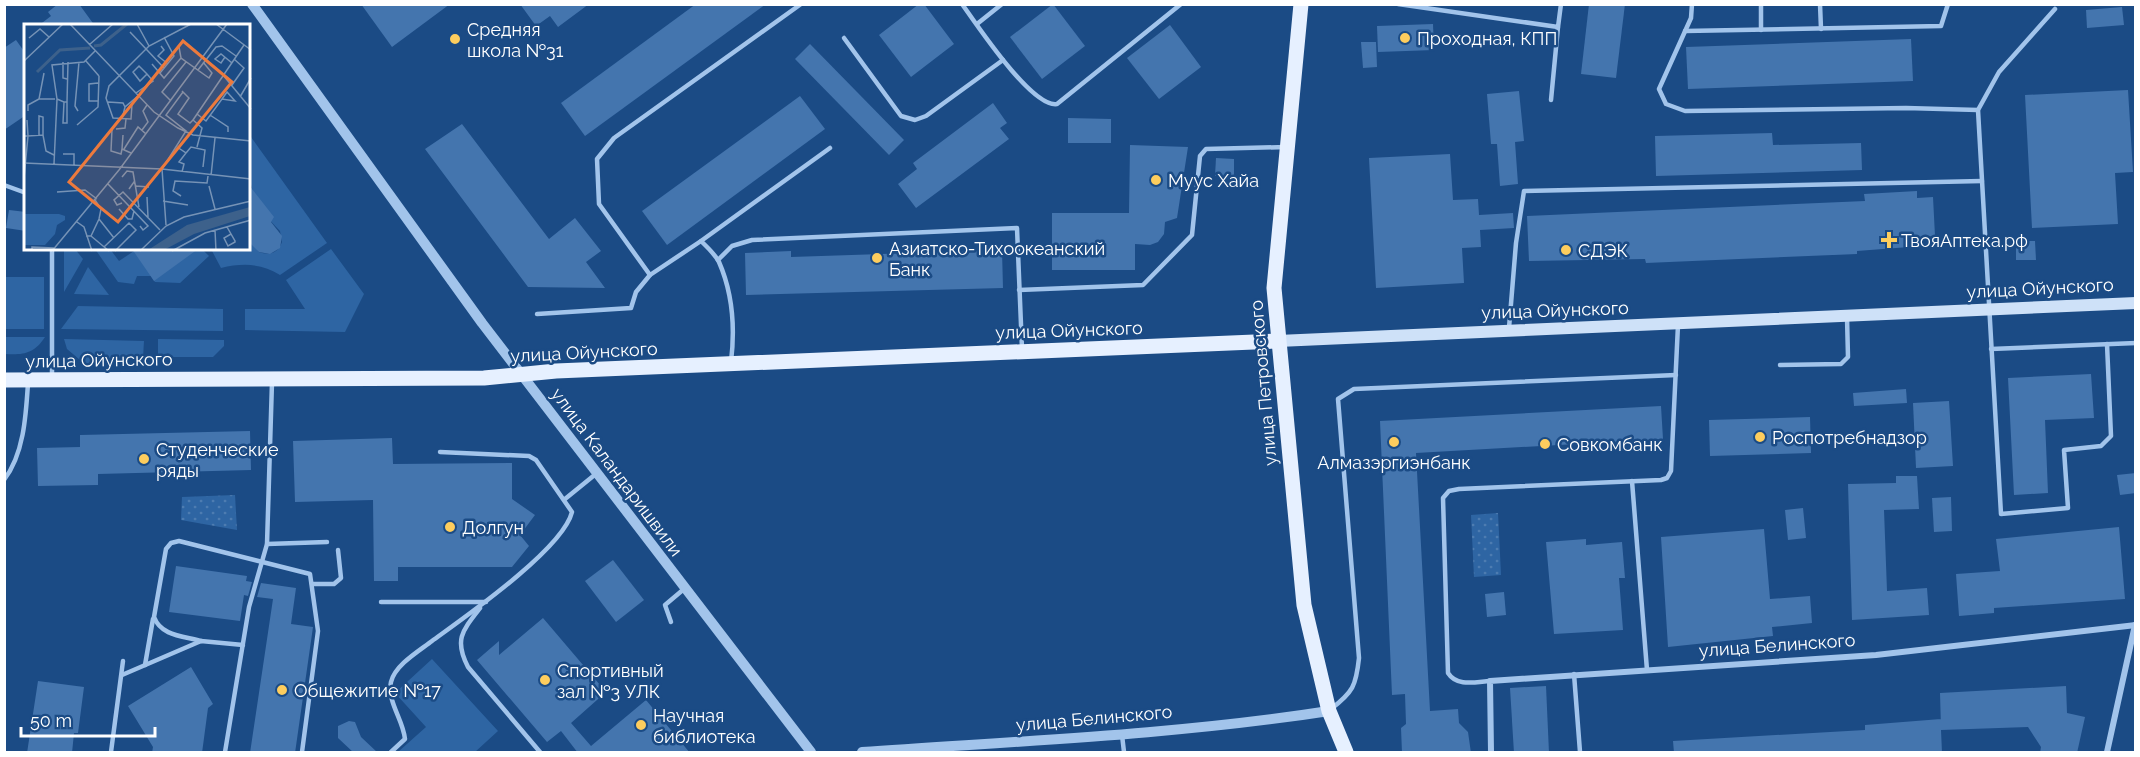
<svg xmlns="http://www.w3.org/2000/svg" width="2140" height="757" font-family="Raleway,sans-serif">
  <style>
    .grass { fill: #2e65a3 }
    .park { fill: url(#park-dots) }
    .building { fill: #4475ae }
    .lines { fill: none; stroke-linecap: round; stroke-linejoin: round }
    .service { stroke: #a2c4eb; stroke-width: 4.5 }
    .minor { stroke: #a2c4eb; stroke-width: 6 }
    .tertiary { stroke: #a2c4eb; stroke-width: 10 }
    .secondary { stroke: #cee1f8; stroke-width: 12 }
    .primary { stroke: #e6f0ff; stroke-width: 15 }
    .poi-dot { fill: #fdcd5e; stroke: #1b4b85; stroke-width: 2 }
    .labels { text-anchor: middle; dominant-baseline: central; stroke-width: 5; stroke-linejoin: round; paint-order: stroke }
    .poi-label { font-size: 18px; fill: #fff; stroke: #1b4b85; text-anchor: start }
    .street-label { font-size: 18px; fill: #fff; stroke: #1b4b85 }
    .inset-river { fill: none; stroke: #3d618b; stroke-width: 3 }
    .inset-road { fill: none; stroke: #7693b6; stroke-width: 1.5 }
    .view { fill: #ed7a3d; fill-opacity: 0.15; stroke: #ed7a3d; stroke-width: 3 }
    .inset-edge { fill: none; stroke: #fff; stroke-width: 3 }
  </style>
  <defs>
    <pattern id="park-dots" width="8" height="8" patternUnits="userSpaceOnUse" patternTransform="scale(1.5)"><rect width="8" height="8" fill="#2e65a3"/><path d="M2 2h.1M6 6h.1" fill="none" stroke="#4d7cb1" stroke-width="1.8" stroke-linecap="round"/></pattern>
  </defs>
  <rect width="100%" height="100%" fill="#1b4b85"/>
  <g class="grass">
    <path d="M251 137 327 243 280 275C262 263 242 263 221 268L211 249H249V243L252 242 259 252C270 256 278 253 282 242L280 231C247 198 249 183 249 138Z"/>
    <polygon points="64,249 75,249 83,259 64,292"/>
    <polygon points="95,249 110,249 119,261 134,251 202,249 209,256 180,283 155,282 151,276 137,276 134,284 118,282"/>
    <polygon points="331,249 364,294 345,332 245,330 245,309 305,309 286,280"/>
    <polygon points="88,267 109,295 74,294"/>
    <rect x="5" y="277" width="39" height="52"/>
    <polygon points="78,306 223,309 223,331 61,329"/>
    <path d="M5 337H45C34 354 23 355 5 354Z"/>
    <polygon points="64,339 144,341 143,358 86,365 67,349"/>
    <polygon points="158,339 224,340 224,346 213,357 158,357"/>
    <polygon points="432,659 498,731 475,752 398,752 426,727 395,693"/>
  </g>
  <g class="park">
    <polygon points="235,495 237,530 181,520 182,497"/>
    <polygon points="1498,513 1501,575 1474,577 1471,515"/>
  </g>
  <g class="building">
    <polygon points="58,4 79,4 95,26 38,26 51,16 48,12"/>
    <polygon points="361,4 450,4 392,47"/>
    <polygon points="520,4 589,4 558,27 550,16 536,26"/>
    <polygon points="696,4 766,4 585,136 561,103"/>
    <polygon points="919,4 924,4 954,44 911,77 879,35"/>
    <polygon points="1053,4 1085,46 1042,79 1010,37"/>
    <polygon points="1589,4 1625,4 1616,78 1581,74"/>
    <polygon points="2122,7 2124,25 2087,28 2086,10"/>
    <polygon points="1433,24 1434,50 1378,52 1377,26"/>
    <polygon points="1170,25 1201,67 1159,99 1127,58"/>
    <polygon points="1911,39 1913,81 1688,89 1686,47"/>
    <polygon points="16,40 26,54 26,115 4,130 4,48"/>
    <polygon points="1361,42 1376,42 1377,67 1363,68"/>
    <polygon points="810,44 904,140 889,155 795,59"/>
    <polygon points="2128,90 2133,172 2115,173 2118,224 2032,228 2025,95"/>
    <polygon points="1519,91 1524,141 1515,142 1518,184 1500,186 1497,144 1491,144 1487,94"/>
    <polygon points="800,96 825,129 667,245 642,211"/>
    <polygon points="993,103 1007,123 1000,128 1009,139 916,208 898,184 917,169 913,163"/>
    <polygon points="1068,118 1111,119 1111,143 1068,143"/>
    <polygon points="462,124 549,239 575,218 601,251 586,262 605,288 528,287 425,149"/>
    <polygon points="1772,133 1773,145 1861,143 1862,170 1656,176 1655,136"/>
    <polygon points="1130,145 1188,147 1177,218 1165,222 1164,234 1158,242 1150,245 1135,244 1135,270 1052,270 1052,213 1129,213"/>
    <polygon points="1450,154 1453,200 1478,199 1479,215 1513,213 1514,228 1480,230 1481,247 1462,248 1464,283 1376,288 1369,158"/>
    <polygon points="1216,158 1234,159 1234,176 1215,176"/>
    <polygon points="249,185 274,217 271,222 282,236 280,248 270,254 259,252 249,242"/>
    <polygon points="1917,191 1917,198 1933,197 1935,236 1908,238 1909,247 1857,251 1857,254 1646,263 1645,259 1529,261 1527,216 1865,201 1864,194"/>
    <polygon points="9,210 26,212 26,231 6,228"/>
    <polygon points="2016,241 2035,241 2036,260 2016,260"/>
    <polygon points="132,249 198,249 154,281"/>
    <polygon points="1002,250 1003,288 746,295 745,253 791,251 791,257"/>
    <polygon points="2091,374 2094,418 2045,420 2048,493 2014,495 2008,378"/>
    <polygon points="1906,389 1907,403 1854,406 1853,393"/>
    <polygon points="1949,401 1953,466 1916,468 1913,403"/>
    <polygon points="1661,406 1663,439 1416,453 1430,711 1458,709 1459,723 1468,732 1471,753 1402,753 1401,728 1406,724 1405,694 1392,695 1380,421"/>
    <polygon points="1810,417 1811,453 1710,456 1709,420"/>
    <polygon points="250,431 251,470 98,474 98,485 38,486 37,448 80,447 80,435"/>
    <polygon points="392,438 393,464 512,463 512,499 535,515 520,535 529,546 512,567 398,567 398,581 374,581 373,500 295,502 293,441"/>
    <polygon points="2136,473 2136,493 2120,495 2117,475"/>
    <polygon points="1896,476 1917,476 1919,509 1884,510 1887,591 1927,588 1929,615 1852,620 1848,484 1896,483"/>
    <polygon points="1951,497 1952,531 1934,532 1932,498"/>
    <polygon points="1803,508 1806,538 1788,540 1785,510"/>
    <polygon points="2119,527 2125,599 1994,608 1994,613 1959,616 1956,574 2000,571 1996,539"/>
    <polygon points="1764,529 1770,599 1810,596 1812,623 1772,627 1773,636 1668,647 1661,537"/>
    <polygon points="1586,539 1586,545 1622,542 1625,578 1619,578 1623,630 1554,634 1546,542"/>
    <polygon points="613,560 644,600 616,622 585,581"/>
    <polygon points="176,566 247,576 246,581 252,582 248,596 244,595 240,621 169,612"/>
    <polygon points="261,583 296,588 291,624 313,627 295,753 250,753 273,599 257,597"/>
    <polygon points="1504,592 1506,615 1487,617 1485,594"/>
    <polygon points="543,618 606,692 571,723 591,746 646,700 690,753 578,753 561,731 547,742 477,660 499,641 499,655"/>
    <polygon points="191,667 213,704 208,708 202,753 152,753 153,747 128,706"/>
    <polygon points="38,681 84,687 78,733 74,733 72,753 27,753"/>
    <polygon points="1546,686 1549,753 1514,753 1510,688"/>
    <polygon points="2066,686 2067,713 2085,717 2077,753 2040,753 2041,747 2028,727 1941,730 1942,753 1674,753 1673,741 1865,730 1865,725 1941,719 1941,729 1940,693"/>
    <polygon points="349,721 355,722 361,737 378,753 354,753 338,738 338,726"/>
  </g>
  <g class="lines">
    <g class="service">
      <path d="M962 4C977 25 1032 108 1057 104L1181 4"/>
      <polyline points="1398,4 1558,27 1561,4"/>
      <polyline points="1692,4 1691,18 1659,89 1666,104 1685,111 1906,108 1978,110"/>
      <polyline points="1761,4 1761,30"/>
      <polyline points="1820,4 1821,29"/>
      <polyline points="2055,9 1999,72 1978,110 2001,514 2068,508 2064,450 2101,446 2111,436 2107,344"/>
      <polyline points="977,24 1002,4"/>
      <polyline points="1685,31 1941,26 1948,4"/>
      <polyline points="844,38 901,116 915,120 926,116 1003,60"/>
      <polyline points="1551,100 1558,27"/>
      <polyline points="4,185 26,193"/>
      <polyline points="701,241 650,275 599,204 597,159 614,138 801,4"/>
      <polyline points="52,249 52,378"/>
      <polyline points="718,260 732,246 752,240 1017,228 1022,349"/>
      <polyline points="1019,290 1143,285 1192,235 1200,156 1206,149 1286,147"/>
      <polyline points="537,314 631,308 636,292 650,275"/>
      <polyline points="1509,328 1516,243 1524,191 1982,181"/>
      <polyline points="1991,349 2136,343"/>
      <path d="M731 362C735 329 733 294 719 262 715 254 707 247 701 241L830 148"/>
      <polyline points="1780,365 1841,364 1848,357 1847,317"/>
      <path d="M4 480C24 454 26 415 28 383"/>
      <polyline points="1632,481 1647,670"/>
      <polyline points="565,499 597,473"/>
      <polyline points="267,544 327,542"/>
      <polyline points="312,584 334,584 341,578 338,550"/>
      <polyline points="381,602 486,602"/>
      <path d="M480 608C462 631 454 640 468 667L540 752"/>
      <polyline points="671,622 665,605 684,589"/>
      <path d="M201 641C183 636 161 636 154 617L166 549 171 543 179 541 310 574 318 631 302 752"/>
      <polyline points="145,665 153,619"/>
      <polyline points="1574,674 1580,752"/>
      <polyline points="122,675 201,641 243,645"/>
      <path d="M1490 681C1475 682 1457 687 1448 673L1443 498 1449 491 1459 489 1661 480 1667 478 1671 471 1678 325"/>
      <path d="M1331 709C1353 692 1356 686 1359 658L1338 399 1354 389 1676 375"/>
      <polyline points="1122,735 1124,752"/>
      <polyline points="111,752 123,661"/>
      <polyline points="225,752 249,607 267,544 272,382"/>
      <path d="M391 752 405 739C403 719 387 702 391 682 395 665 419 651 432 641 465 617 563 549 572 512L536 460 529 456 440 452"/>
    </g>
    <g class="minor">
      <polyline points="1491,752 1490,681 1876,655 2136,625"/>
      <polyline points="2107,752 2135,625"/>
    </g>
    <g class="tertiary">
      <polyline points="252,4 482,323 811,752"/>
      <path d="M862 752C1017 741 1175 735 1329 711"/>
    </g>
    <polyline class="secondary" points="1278,341 2136,303"/>
    <g class="primary">
      <polyline points="1301,4 1274,288 1304,605 1329,711 1346,752"/>
      <polyline points="4,380 484,378 556,371 1278,341"/>
    </g>
  </g>
  <g class="poi-dot">
    <circle cx="1405" cy="38" r="6"/>
    <circle cx="455" cy="39" r="6"/>
    <circle cx="1156" cy="180" r="6"/>
    <path d="M1886 231h6v6h6v6h-6v6h-6v-6h-6v-6h6z"/>
    <circle cx="1566" cy="250" r="6"/>
    <circle cx="877" cy="258" r="6"/>
    <circle cx="1760" cy="437" r="6"/>
    <circle cx="1394" cy="442" r="6"/>
    <circle cx="1545" cy="444" r="6"/>
    <circle cx="144" cy="459" r="6"/>
    <circle cx="450" cy="527" r="6"/>
    <circle cx="545" cy="680" r="6"/>
    <circle cx="282" cy="690" r="6"/>
    <circle cx="641" cy="725" r="6"/>
  </g>
  <g class="labels">
    <g class="poi-label">
      <text x="467" y="29">Средняя<tspan x="467" dy="21">школа №31</tspan></text>
      <text x="1417" y="38">Проходная, КПП</text>
      <text x="1168" y="180">Муус Хайа</text>
      <text x="1901" y="240">ТвояАптека.рф</text>
      <text x="889" y="248">Азиатско-Тихоокеанский<tspan x="889" dy="21">Банк</tspan></text>
      <text x="1578" y="250">СДЭК</text>
      <text x="1772" y="437">Роспотребнадзор</text>
      <text x="1557" y="444">Совкомбанк</text>
      <text x="156" y="449">Студенческие<tspan x="156" dy="21">ряды</tspan></text>
      <text x="1394" y="462" text-anchor="middle">Алмазэргиэнбанк</text>
      <text x="462" y="527">Долгун</text>
      <text x="557" y="670">Спортивный<tspan x="557" dy="21">зал №3 УЛК</tspan></text>
      <text x="294" y="690">Общежитие №17</text>
      <text x="653" y="715">Научная<tspan x="653" dy="21">библиотека</tspan></text>
    </g>
    <g class="street-label">
      <text transform="translate(2040 288) rotate(-3)">улица Ойунского</text>
      <text transform="translate(1555 310) rotate(-2)">улица Ойунского</text>
      <text transform="translate(1069 330) rotate(-2)">улица Ойунского</text>
      <text transform="translate(584 352) rotate(-3)">улица Ойунского</text>
      <text transform="translate(99 360) rotate(-1)">улица Ойунского</text>
      <text transform="translate(1263 383) rotate(-95)">улица Петровского</text>
      <text transform="translate(617 472) rotate(53)">улица Каландаришвили</text>
      <text transform="translate(1777 645) rotate(-4)">улица Белинского</text>
      <text transform="translate(1094 718) rotate(-5)">улица Белинского</text>
    </g>
  </g>
  <g transform="translate(24 24)">
    <rect width="226" height="226" fill="#1b4b85"/>
    <path d="M0 190H35L41 192V196L33 201 31 210 21 221H0Z" fill="#2e65a3"/>
    <path d="M226 183V192L170 210 140 226H124L163 201Z" fill="#3d618b"/>
    <path class="inset-river" d="M70 22 77 21 103 0M13 48 36 26 66 24"/>
    <path class="inset-road" d="M46 0 130 88 154 104 169 111 227 117M113 0 125 22M192 0 227 26M106 8 140 44M5 14 16 5 25 13M65 21 89 0M137 22 140 26 134 32 144 40M155 23 157 34 185 54 188 49 179 38M201 33 197 39 191 35 197 30 208 39M0 37 39 0M62 37 75 52M39 38V54L43 55M128 40 140 54 157 34M174 46 192 23 198 22 212 32M20 49 15 75H31M136 49 150 32 140 13M199 51 227 85M208 61 220 44 210 35M158 67 165 74 154 90 166 99 169 96M112 69 129 57 123 50 115 42 109 48 116 57 123 50M216 73 227 54M33 75 40 78 39 99H43V78H40M146 76 138 68 162 38M74 77H65V60L74 59M43 78 44 38M84 78 99 79 101 83M108 80 107 95 89 94 82 74 85 62 125 22 167 0M4 87V81L15 75M54 87 51 82 55 38M173 90 182 97 198 75 211 77 203 68 198 75M186 91 204 103V108M98 95 101 83 114 72M3 96 4 112 19 111 22 127 30 131M53 101 74 83 75 52M88 105 87 127 97 130 98 125M92 105 101 104 102 95M118 106 124 98 119 87 123 81M99 111 98 125 107 129M0 112H4L0 154M15 112V92L19 93V111M153 123 162 129 155 138 160 140 158 148M173 123 178 104 169 96 220 21M100 125 114 103 122 110M162 129 167 123 181 126 179 143M39 130H50V141M0 139 138 145 227 155M30 140 33 75 28 41 60 38 71 27M187 152 191 114M98 153 103 147 109 148 115 183M84 160 124 202 119 206 116 202M185 162 191 185M105 165 110 158 112 162 125 163M33 168 61 166 73 175M157 172 149 167 151 157 183 159 184 152M123 173 124 193M139 177 164 181M98 179 93 181 90 176 99 168 136 206M95 185 104 195H108L110 187M75 195 90 214M53 198 60 203 68 227M142 201 138 145 162 107 142 91 159 68M203 203 211 217V218L204 222 200 214 207 210M191 206 192 227M62 212H67L75 195 77 185 71 176M67 212 85 227M80 223 105 199 112 206 91 227M8 227V223L30 224M28 227 95 146 203 0M116 227 142 202 160 193 227 177M148 227 181 209 227 196"/>
    <path class="view" d="M159 17 208 58 94 198 45 158Z"/>
    <rect width="226" height="226" class="inset-edge"/>
  </g>
  <rect width="2140" height="757" fill="none" stroke="#ffffff" stroke-width="12"/>
  <path d="M21 727v9h134v-9" fill="none" stroke="#ffffff" stroke-width="3"/>
  <text x="30" y="727" font-size="18" fill="#ffffff" stroke="#1b4b85" stroke-width="4.5" paint-order="stroke">50 m</text>
</svg>
